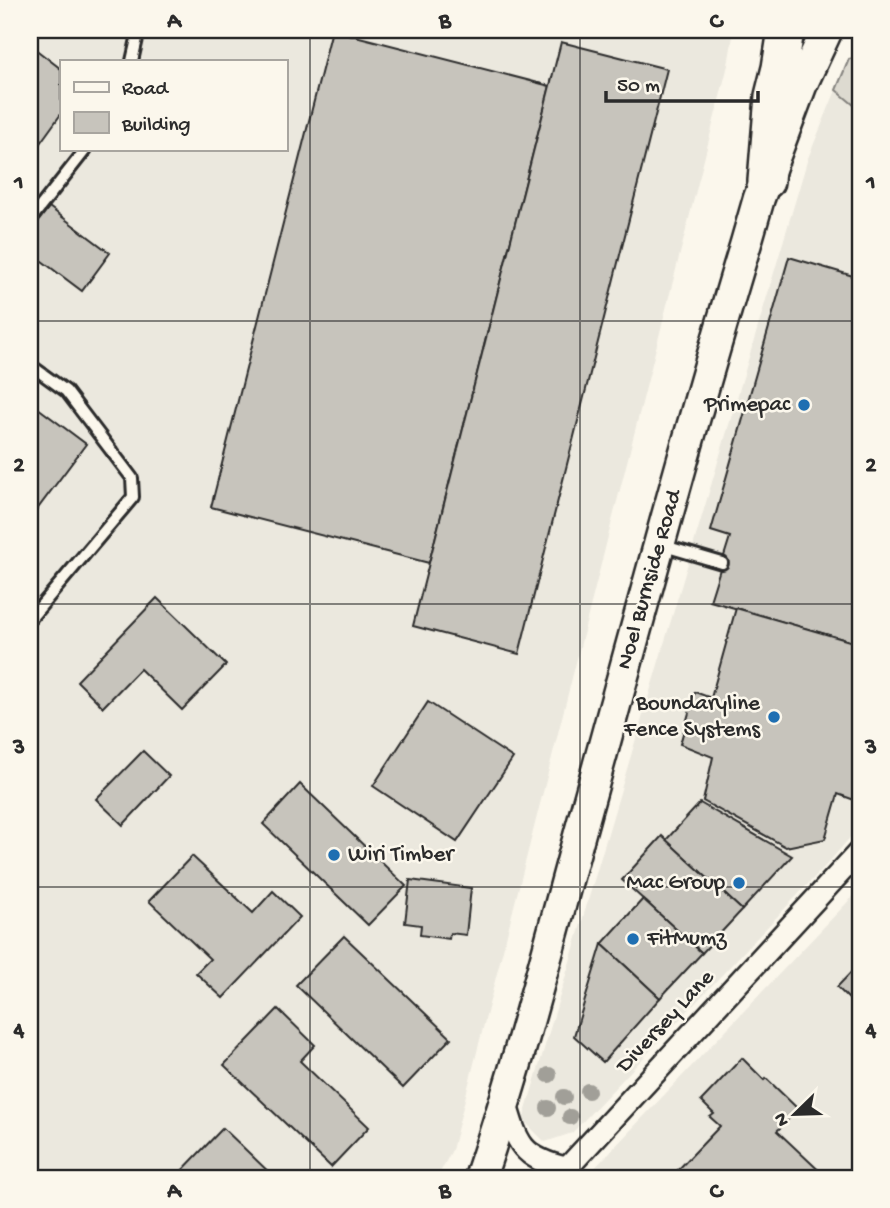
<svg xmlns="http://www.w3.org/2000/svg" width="890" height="1208" font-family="'Gochi Hand',sans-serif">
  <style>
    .built { fill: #ebe8de; fill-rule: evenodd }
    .green { fill: #dddad0; stroke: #84827e; stroke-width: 2 }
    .building { fill: #c7c4bc; stroke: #2b2b2b; stroke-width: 2 }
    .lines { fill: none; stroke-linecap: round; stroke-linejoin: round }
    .service-casing { stroke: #2b2b2b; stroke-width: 16 }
    .minor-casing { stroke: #2b2b2b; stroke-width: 26 }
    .secondary-casing { stroke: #2b2b2b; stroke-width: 35 }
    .primary-casing { stroke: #2b2b2b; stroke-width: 40 }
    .service { stroke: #fbf7ec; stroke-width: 10 }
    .minor { stroke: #fbf7ec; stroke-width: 21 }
    .secondary { stroke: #fbf7ec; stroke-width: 30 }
    .primary { stroke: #fbf7ec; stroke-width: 35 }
    .tree { fill: #a19f98 }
    .grid { fill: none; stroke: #2b2b2b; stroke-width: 2; stroke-opacity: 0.55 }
    .poi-dot { fill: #1f6fb2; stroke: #fbf7ec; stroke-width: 2.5 }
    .labels { text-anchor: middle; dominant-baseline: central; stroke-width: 5; stroke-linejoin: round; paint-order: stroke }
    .poi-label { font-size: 23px; fill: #2b2b2b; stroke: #fbf7ec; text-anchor: end }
    .street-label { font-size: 23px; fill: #2b2b2b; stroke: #fbf7ec }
    .neatline { fill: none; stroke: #2b2b2b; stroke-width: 2.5 }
    .grid-label { font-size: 23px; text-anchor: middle; font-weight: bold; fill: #2b2b2b }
  </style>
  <rect width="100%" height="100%" fill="#fbf7ec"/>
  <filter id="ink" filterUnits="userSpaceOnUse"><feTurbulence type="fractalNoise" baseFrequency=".0143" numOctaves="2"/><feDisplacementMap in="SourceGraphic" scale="14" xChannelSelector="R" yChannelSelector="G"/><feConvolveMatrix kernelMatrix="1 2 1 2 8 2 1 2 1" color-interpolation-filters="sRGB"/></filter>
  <g filter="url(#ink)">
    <g class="built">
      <path d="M30 30H734L728 65 452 1150 437 1178H30ZM61 61H285V149H61Z"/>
      <polygon points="836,90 860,110 860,826 829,862 572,1133 545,1142 523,1120 808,158"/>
      <polygon points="860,889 860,1178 593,1178 589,1174"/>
    </g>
    <polygon class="green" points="860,57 860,110 836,90 849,59"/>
    <g class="building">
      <polygon points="332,30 550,86 429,563 211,507"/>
      <polygon points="561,42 667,69 519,654 413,626"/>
      <polygon points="30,45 61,69 61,114 30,157"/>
      <polygon points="49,207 110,253 82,291 30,252 30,233"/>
      <polygon points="789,257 860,278 860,644 710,601 730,537 711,531"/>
      <polygon points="30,402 86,444 30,519"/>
      <polygon points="157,598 226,665 182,710 140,669 103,707 77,681"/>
      <polygon points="736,608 860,644 860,802 838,794 825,839 786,847 703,801 713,757 680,744 695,692 711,698"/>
      <polygon points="428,702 513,758 457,842 373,786"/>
      <polygon points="143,751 169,776 123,825 96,799"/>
      <polygon points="300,784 406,886 368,925 263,824"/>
      <polygon points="700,803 792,856 742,910 666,840"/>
      <polygon points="662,836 742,910 702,953 622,880"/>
      <polygon points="192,856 253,913 273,891 300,917 223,998 196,973 210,959 149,901"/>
      <polygon points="410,880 471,888 466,935 450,933 449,939 420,935 421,925 405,923"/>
      <polygon points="643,899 702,953 660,998 602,944"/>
      <polygon points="344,936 451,1038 403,1088 296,985"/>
      <polygon points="602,944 660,998 603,1062 574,1036"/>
      <polygon points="860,963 860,1010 837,987"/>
      <polygon points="278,1009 315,1045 300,1061 369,1127 331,1167 224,1065"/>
      <polygon points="742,1058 764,1080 766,1078 798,1109 777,1131 827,1178 681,1178 675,1173 720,1126 710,1117 714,1114 701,1101"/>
      <polygon points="223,1128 275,1178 175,1178"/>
    </g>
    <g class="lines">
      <g class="service-casing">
        <g id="service">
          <polyline points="132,61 139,30"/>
          <polyline points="30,220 86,149"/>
          <polyline points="30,365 66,391 132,478 133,497 30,619"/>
          <polyline points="661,545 722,563"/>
        </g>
      </g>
      <g class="minor-casing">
        <g id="minor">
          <path d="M505 1101C517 1143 521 1158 566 1168"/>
          <polyline points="558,1178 860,851"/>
        </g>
      </g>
      <g class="secondary-casing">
        <path id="secondary" d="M480 1178C520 1060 551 938 584 818 637 626 688 434 746 243L759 198 801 86 827 30"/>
      </g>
      <g class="primary-casing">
        <polyline id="primary" points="766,181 773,96 780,68 786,30"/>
      </g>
      <use href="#service" class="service"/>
      <use href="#minor" class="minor"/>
      <use href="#secondary" class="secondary"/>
      <use href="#primary" class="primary"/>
    </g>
    <g class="tree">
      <circle cx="549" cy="1075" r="8"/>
      <circle cx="588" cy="1091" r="8"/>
      <circle cx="564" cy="1097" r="8"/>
      <circle cx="548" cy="1108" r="8"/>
      <circle cx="570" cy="1117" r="8"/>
    </g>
  </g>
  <path class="grid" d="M310 30V1178M580 30V1178M30 321H860M30 604H860M30 887H860"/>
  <g class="poi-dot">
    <circle cx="804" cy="405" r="7"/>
    <circle cx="774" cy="717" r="7"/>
    <circle cx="334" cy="855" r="7"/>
    <circle cx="739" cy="883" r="7"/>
    <circle cx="633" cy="939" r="7"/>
  </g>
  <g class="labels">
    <g class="poi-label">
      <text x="790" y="405">Primepac</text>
      <text x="760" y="704">Boundaryline<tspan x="760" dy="26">Fence Systems</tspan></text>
      <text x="348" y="855" text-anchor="start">Wiri Timber</text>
      <text x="725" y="883">Mac Group</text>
      <text x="647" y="939" text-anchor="start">FitMumz</text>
    </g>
    <g class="street-label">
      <text transform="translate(650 580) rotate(-74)">Noel Burnside Road</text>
      <text transform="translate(666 1022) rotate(-47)">Diversey Lane</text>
    </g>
  </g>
  <rect width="890" height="1208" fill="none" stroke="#fbf7ec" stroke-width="77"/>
  <rect x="60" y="60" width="228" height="91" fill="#fbf7ec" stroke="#a8a59f" stroke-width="2"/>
  <rect x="74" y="82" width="35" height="10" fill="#fbf7ec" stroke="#a8a59f" stroke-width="2"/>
  <text x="122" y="94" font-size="21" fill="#2b2b2b">Road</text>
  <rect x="74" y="112" width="35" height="21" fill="#c7c4bc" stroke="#a8a59f" stroke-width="2"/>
  <text x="122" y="130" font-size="21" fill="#2b2b2b">Building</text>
  <g transform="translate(795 1114) rotate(247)" stroke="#fbf7ec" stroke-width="5" paint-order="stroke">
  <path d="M0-5L12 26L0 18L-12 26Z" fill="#2b2b2b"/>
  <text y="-10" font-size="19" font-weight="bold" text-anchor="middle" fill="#2b2b2b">N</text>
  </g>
  <path d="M606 91v10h152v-10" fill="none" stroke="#2b2b2b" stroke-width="3.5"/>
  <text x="617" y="91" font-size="21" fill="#2b2b2b" stroke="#fbf7ec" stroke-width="5" paint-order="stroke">50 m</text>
  <rect x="38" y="38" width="814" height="1132" class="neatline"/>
  <g class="grid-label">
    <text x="174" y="27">A</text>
    <text x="445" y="27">B</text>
    <text x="716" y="27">C</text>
    <text x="19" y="188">1</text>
    <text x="871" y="188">1</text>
    <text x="19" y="471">2</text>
    <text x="871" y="471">2</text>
    <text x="19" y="753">3</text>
    <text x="871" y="753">3</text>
    <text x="19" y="1036">4</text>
    <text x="871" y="1036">4</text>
    <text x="174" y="1197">A</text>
    <text x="445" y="1197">B</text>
    <text x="716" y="1197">C</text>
  </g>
</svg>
